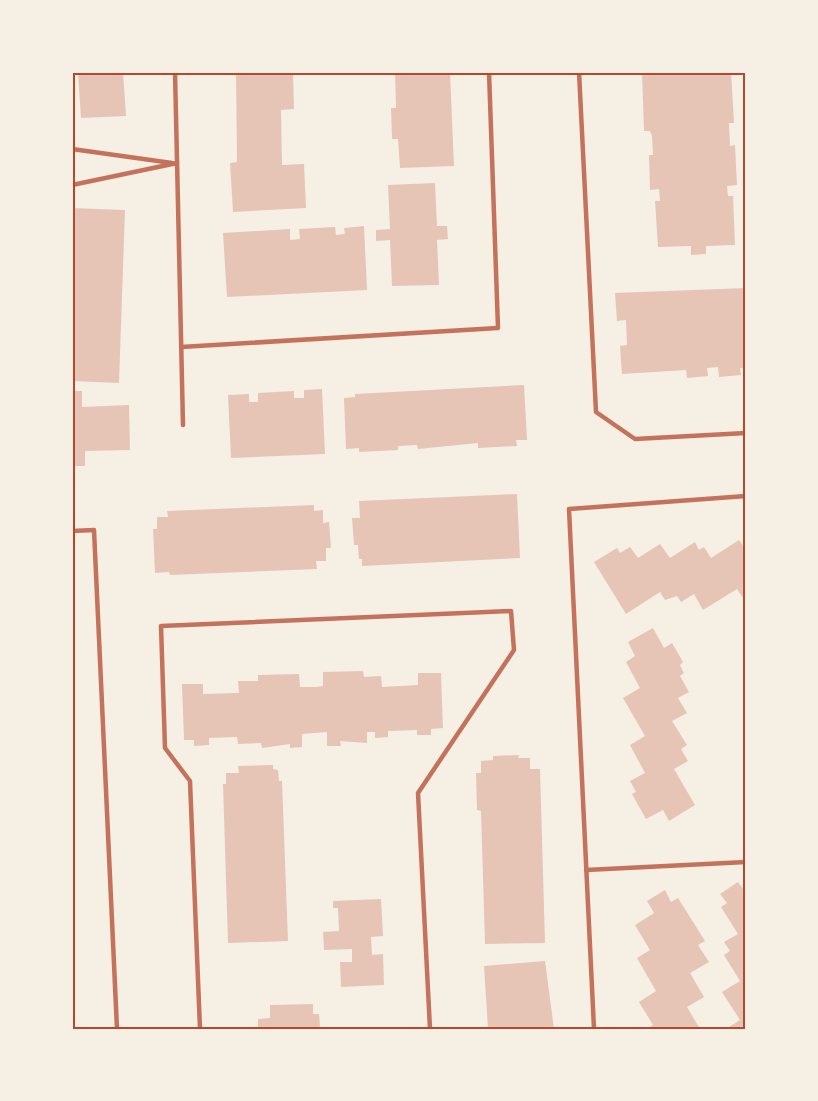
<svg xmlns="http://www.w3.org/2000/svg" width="818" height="1101" font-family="'Source Sans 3',sans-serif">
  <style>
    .building { fill: #e6c5b7 }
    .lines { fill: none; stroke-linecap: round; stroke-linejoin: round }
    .service { stroke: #c5725c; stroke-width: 4.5 }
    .neatline { fill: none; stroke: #b5482f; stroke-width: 2 }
  </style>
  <rect width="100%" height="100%" fill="#f6efe4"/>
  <g class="building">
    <polygon points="78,72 123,72 126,116 81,118"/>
    <polygon points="236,72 293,72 294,109 281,110 282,165 304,164 306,208 233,212 230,163 237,162"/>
    <polygon points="395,72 450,72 454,166 400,168 398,139 392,139 391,108 396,108"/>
    <polygon points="642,72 731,72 734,123 729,123 730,146 735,145 737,185 727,186 728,196 733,196 735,245 706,246 706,254 691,255 691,246 658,247 655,201 660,201 659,189 650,190 649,155 653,155 652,136 650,131 644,131"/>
    <polygon points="435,183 437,226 447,226 448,239 437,240 439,285 392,286 390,240 376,241 376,230 390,229 388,185"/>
    <polygon points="72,208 125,210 119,383 72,381"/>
    <polygon points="364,226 367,290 227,297 223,233 290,229 290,240 300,239 299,229 335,227 336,235 345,234 344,228"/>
    <polygon points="746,288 746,368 740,368 741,375 719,377 718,367 707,368 708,376 687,378 686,370 622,374 620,346 627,345 626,320 617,321 615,293"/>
    <polygon points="524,385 527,440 516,440 517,446 478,448 478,443 418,449 417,445 398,446 398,450 359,452 359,448 346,449 344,398 355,397 355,394"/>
    <polygon points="322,389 325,454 231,458 228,395 249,394 249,402 258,402 258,393 294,391 294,398 304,398 304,390"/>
    <polygon points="72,391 82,391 82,407 129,405 130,450 85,451 85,466 72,466"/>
    <polygon points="517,494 520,558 362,566 362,559 359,559 358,545 354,545 352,518 360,518 359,501"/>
    <polygon points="314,505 314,511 323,510 323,523 329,522 331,548 326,548 326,561 316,561 317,569 170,575 169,572 155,573 153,529 157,529 157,517 168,517 167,511"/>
    <polygon points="739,540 746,550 746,596 743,598 737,589 703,610 694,594 681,602 677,596 665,600 660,592 626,614 594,562 617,548 620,553 630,547 638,558 660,544 670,558 695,542 699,550 704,547 711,558"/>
    <polygon points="653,628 664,648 672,643 683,662 680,665 684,673 680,676 689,692 678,698 687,713 672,721 687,745 681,749 688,761 674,769 695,805 669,821 663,810 646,819 632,794 636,792 630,781 645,773 630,745 645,736 623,698 640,688 626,662 635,656 628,642"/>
    <polygon points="363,671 364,677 381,676 382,687 418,685 418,673 441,673 443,728 431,729 431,735 417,735 417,730 388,731 388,737 375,738 375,732 367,732 367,743 340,741 341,746 327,746 327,732 302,734 302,747 290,748 290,744 262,748 261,743 238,744 237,737 209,738 209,745 194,746 194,740 184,740 182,684 203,684 203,694 239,693 238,681 258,681 258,675 299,674 300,687 316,687 323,686 323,672"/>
    <polygon points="519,755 518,758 530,758 530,769 540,769 545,943 485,944 481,811 477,810 476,773 481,773 481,761 493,760 493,756"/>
    <polygon points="273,765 273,769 278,770 279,781 282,781 288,941 228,943 223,784 226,784 226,773 239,773 238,766"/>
    <polygon points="738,882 746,893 746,1029 726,1029 740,1020 722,992 740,981 724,955 730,951 724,942 738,934 721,907 727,903 720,894"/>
    <polygon points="665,890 671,902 678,898 705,941 698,945 709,962 690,973 704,997 687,1007 700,1029 647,1029 653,1025 639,1002 656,991 637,958 650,950 635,925 654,913 647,901"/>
    <polygon points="381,899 383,936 371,937 372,955 383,954 384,985 341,987 340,962 352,962 352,949 324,950 323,932 339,931 338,908 333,908 333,901"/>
    <polygon points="545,961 554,1029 488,1029 484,966"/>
    <polygon points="313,1004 313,1014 319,1014 320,1027 315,1029 258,1029 258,1019 270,1018 270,1005"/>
  </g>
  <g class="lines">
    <g class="service">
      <polyline points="175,72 183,425"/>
      <polyline points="579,72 596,412 635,439 746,433"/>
      <polyline points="72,149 172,163"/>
      <polyline points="72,185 177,163"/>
      <polyline points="181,347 498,328 489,72"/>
      <polyline points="72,531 94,530 117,1029"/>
      <polyline points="586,870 746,862"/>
      <polyline points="200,1029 190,781 165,748 161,626 511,611 514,650 418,793 430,1029"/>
      <polyline points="594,1029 569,509 746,496"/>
    </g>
  </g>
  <rect width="818" height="1101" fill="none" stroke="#f6efe4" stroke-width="147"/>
  <rect x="74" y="74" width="670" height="954" class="neatline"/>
</svg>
